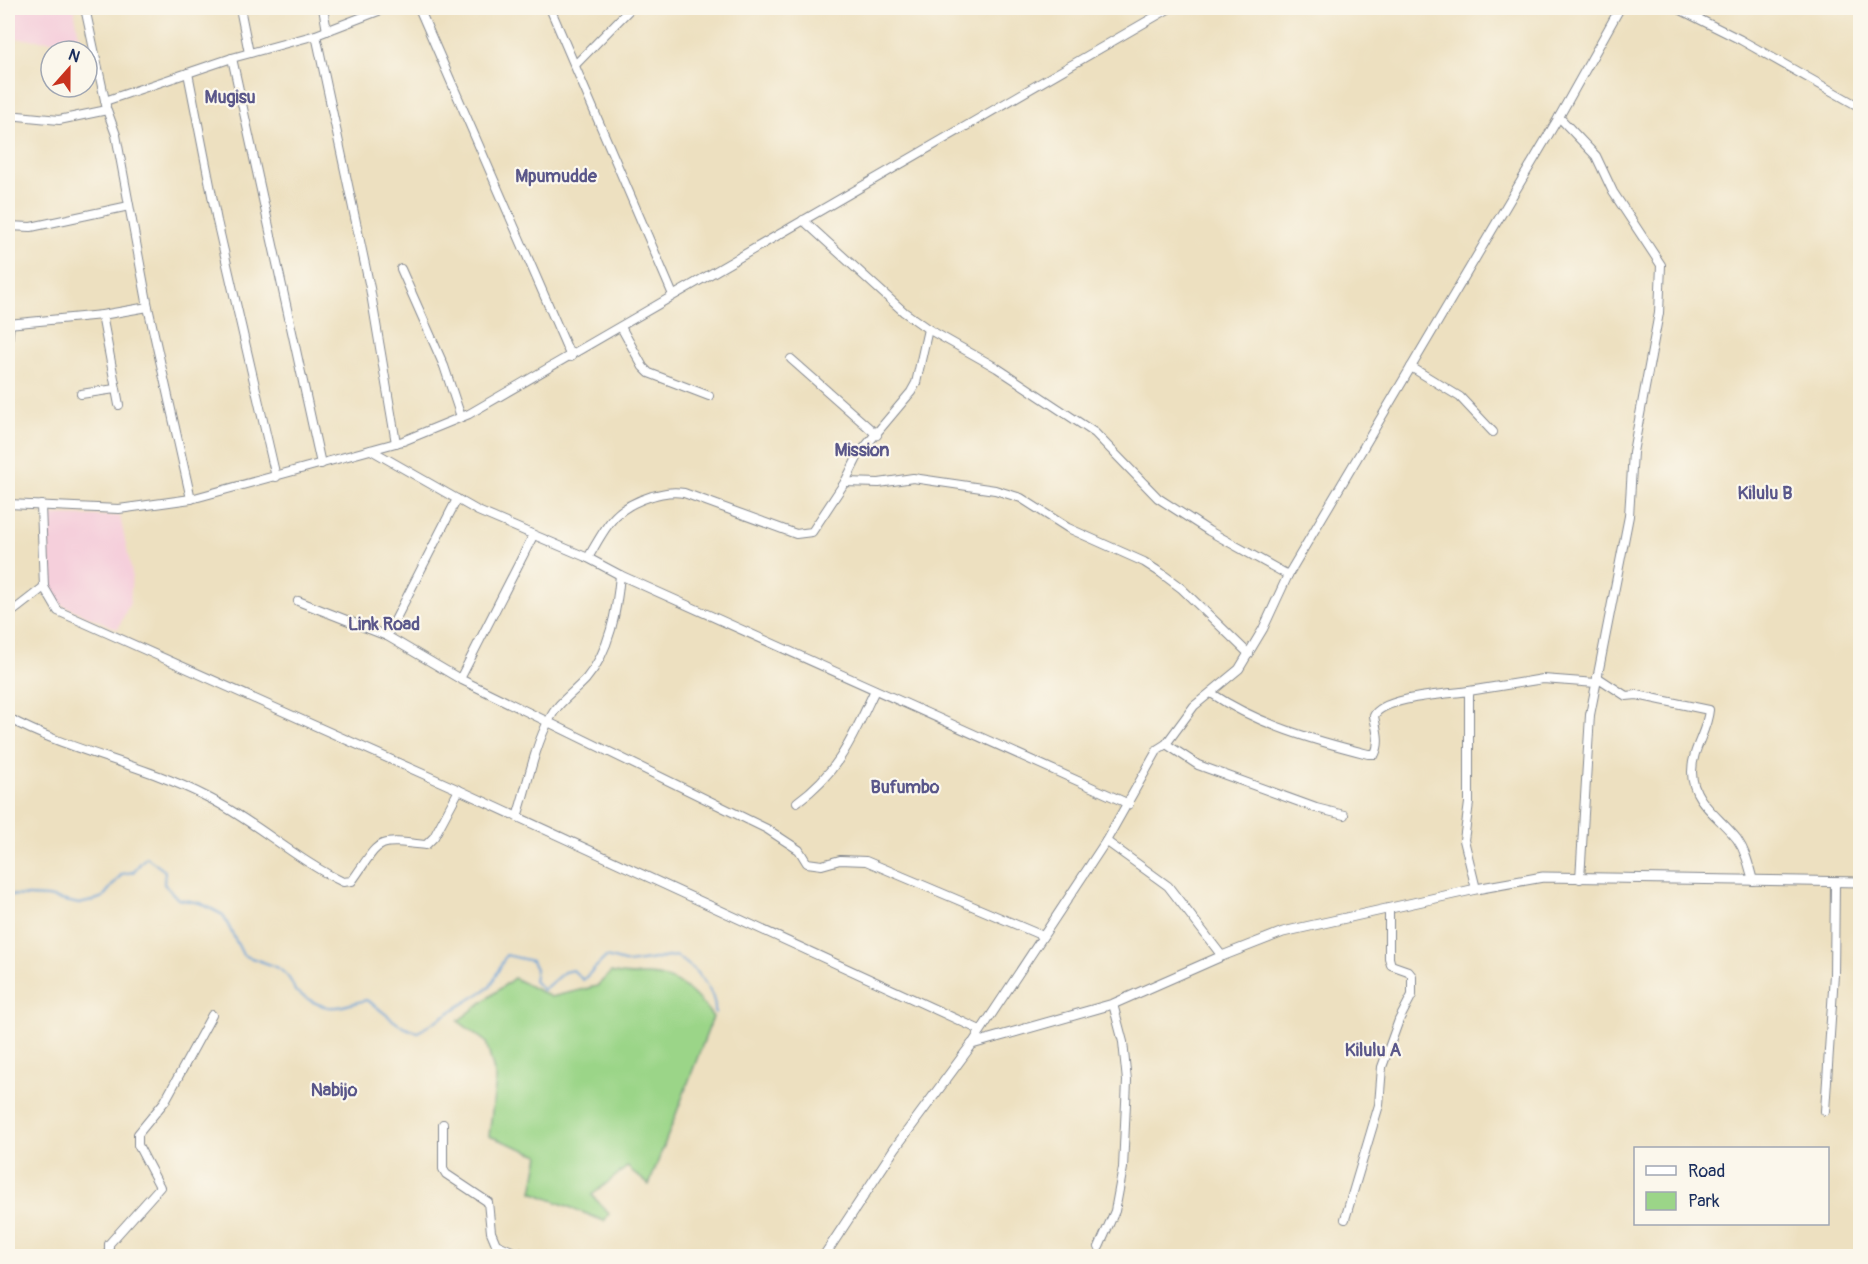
<svg xmlns="http://www.w3.org/2000/svg" width="1868" height="1264" font-family="Pangolin,sans-serif">
  <style>
    .built { fill: #f5cfdb }
    .green { fill: #9bd588; stroke: #5b8273; stroke-width: 1.5 }
    .lines { fill: none; stroke-linecap: round; stroke-linejoin: round }
    .stream { stroke: #669ed4; stroke-width: 2 }
    .minor-casing { stroke: #84888f; stroke-width: 10 }
    .tertiary-casing { stroke: #84888f; stroke-width: 11 }
    .minor { stroke: #fff; stroke-width: 8 }
    .tertiary { stroke: #fff; stroke-width: 9 }
    .labels { text-anchor: middle; dominant-baseline: central; stroke-width: 4.5; stroke-linejoin: round; paint-order: stroke }
    .quarter-label { font-size: 18px; font-weight: bold; fill: #5a578a; stroke: #fbf7ec }
  </style>
  <rect width="100%" height="100%" fill="#fbf7ec"/>
  <filter id="ink" filterUnits="userSpaceOnUse"><feTurbulence type="fractalNoise" baseFrequency=".0167" numOctaves="2"/><feDisplacementMap in="SourceGraphic" scale="12" xChannelSelector="R" yChannelSelector="G"/><feConvolveMatrix kernelMatrix="1 2 1 2 8 2 1 2 1" color-interpolation-filters="sRGB"/></filter>
  <filter id="wash" filterUnits="userSpaceOnUse"><feTurbulence type="fractalNoise" baseFrequency=".008" numOctaves="4" result="noise"/><feDisplacementMap in="SourceGraphic" scale="24" xChannelSelector="R" yChannelSelector="G"/><feGaussianBlur stdDeviation="1.35" result="paint"/><feColorMatrix in="noise" values="0 0 0 0 0 0 0 0 0 0 0 0 0 0 0 0 0 1.4 0 .05"/><feComposite in="paint" operator="in"/></filter>
  <g filter="url(#wash)">
    <rect width="100%" height="100%" fill="#ede0c0"/>
    <g class="built">
      <polygon points="8,8 74,8 80,43 8,38"/>
      <polygon points="47,515 120,516 132,573 130,602 118,629 57,603 50,587"/>
    </g>
    <path class="green" d="M611 972C624 976 635 975 648 975 679 976 696 994 713 1017L649 1185 627 1167 592 1195 609 1214 604 1221 532 1192 539 1155 489 1136 496 1079 486 1042 458 1021 514 978 551 997 597 986Z"/>
    <g class="lines">
      <path class="stream" d="M8 895 48 897 79 904 92 901 103 897 122 874 133 872 146 857 165 871 164 884 178 899 200 903 223 915 243 955C265 964 288 965 295 991 327 1012 330 1010 366 1000 385 1010 395 1028 418 1032L490 987 506 955 532 961 536 969 534 981 543 990 564 972 573 970 583 980 606 957 628 963 676 956C694 967 717 990 715 1013"/>
    </g>
  </g>
  <g filter="url(#ink)">
    <g class="lines">
      <g class="minor-casing">
        <g id="minor">
          <polyline points="85,8 106,105"/>
          <polyline points="240,8 249,53"/>
          <polyline points="323,8 327,31"/>
          <polyline points="419,8 571,357"/>
          <polyline points="550,8 673,295"/>
          <polyline points="1677,8 1741,40 1860,107"/>
          <polyline points="316,35 370,288 396,443"/>
          <polyline points="232,58 321,464"/>
          <polyline points="575,65 631,8"/>
          <polyline points="188,73 217,221 276,477"/>
          <polyline points="105,101 232,58 316,35 386,8"/>
          <polyline points="8,115 59,120 107,110 116,135 148,307 191,499"/>
          <polyline points="1559,117 1596,156 1613,192 1661,265 1659,313 1633,452 1629,516 1590,715 1580,879"/>
          <polyline points="803,220 904,312 928,329 997,368 1095,433 1158,498 1209,531 1288,575"/>
          <polyline points="8,226 31,227 129,206"/>
          <polyline points="401,269 444,366 461,417"/>
          <polyline points="102,315 119,405"/>
          <polyline points="8,324 102,315 148,307"/>
          <polyline points="621,327 643,367 649,373 709,396"/>
          <polyline points="8,342 10,324"/>
          <polyline points="791,359 877,435"/>
          <polyline points="1411,367 1460,397 1493,432"/>
          <polyline points="81,394 115,389"/>
          <polyline points="371,450 478,511 588,558 620,575 1129,804"/>
          <polyline points="845,482 879,483 913,478 995,490 1021,498 1068,528 1144,562 1161,573 1181,588 1249,654"/>
          <polyline points="8,504 119,509 191,499 403,441 469,414 1170,8"/>
          <polyline points="41,505 44,587 58,611 459,790 980,1030"/>
          <path d="M588 558C607 525 613 508 652 496 664 493 672 491 684 493L796 534 812 532 845 482 859 454 911 392 916 383 928 329"/>
          <polyline points="298,601 387,636 457,499"/>
          <polyline points="8,615 44,587"/>
          <polyline points="387,636 460,679 533,536"/>
          <path d="M1597 677 1626 696 1637 695 1709 710C1707 732 1692 749 1692 772 1692 802 1720 817 1737 839 1746 852 1749 866 1753 881"/>
          <polyline points="460,679 767,829 799,850 807,863 822,865 840,860 866,861 1043,936"/>
          <path d="M1211 693C1259 725 1313 740 1368 754H1375C1381 741 1376 729 1374 716 1382 697 1449 694 1469 691"/>
          <path d="M8 718C71 752 143 764 207 797 255 821 295 859 343 882L352 881C382 839 373 839 426 845L434 837 459 790"/>
          <polyline points="1166,744 1198,765 1316,808 1344,815"/>
          <path d="M797 802C840 771 853 736 875 690"/>
          <path d="M517 817C527 787 534 748 549 720 557 703 573 693 586 679 610 651 617 610 620 575"/>
          <polyline points="1106,841 1168,886 1222,956"/>
          <polyline points="1476,889 1464,840 1469,803 1469,691 1543,679 1596,683"/>
          <polyline points="972,1044 1106,841 1158,749 1166,744 1194,706 1239,669 1263,629 1288,575 1559,117 1620,8"/>
          <polyline points="1825,1111 1834,974 1835,882"/>
          <polyline points="443,1124 443,1169 446,1174 488,1202 491,1232 496,1244 514,1252 545,1256"/>
          <polyline points="1345,1219 1379,1105 1382,1067 1399,1020 1412,995 1412,976 1408,971 1391,965 1389,958 1389,908"/>
          <polyline points="1099,1247 1115,1211 1123,1168 1127,1081 1123,1042 1113,1004"/>
          <polyline points="109,1256 109,1244 160,1187 138,1145 138,1134 165,1101 212,1015"/>
        </g>
      </g>
      <g class="tertiary-casing">
        <polyline id="tertiary" points="824,1256 895,1148 972,1044 1113,1004 1222,956 1283,932 1476,889 1543,877 1860,882"/>
      </g>
      <use href="#minor" class="minor"/>
      <use href="#tertiary" class="tertiary"/>
    </g>
  </g>
  <g class="labels">
    <g class="quarter-label">
      <text x="230" y="97">Mugisu</text>
      <text x="556" y="176">Mpumudde</text>
      <text x="862" y="450">Mission</text>
      <text x="1765" y="493">Kilulu B</text>
      <text x="384" y="624">Link Road</text>
      <text x="905" y="787">Bufumbo</text>
      <text x="1373" y="1050">Kilulu A</text>
      <text x="334" y="1090">Nabijo</text>
    </g>
  </g>
  <rect width="1868" height="1264" fill="none" stroke="#fbf7ec" stroke-width="30"/>
  <rect x="1634" y="1147" width="195" height="78" fill="#fbf7ec" stroke="#a1a7b3" stroke-width="1.5"/>
  <rect x="1646" y="1166" width="30" height="9" fill="#ffffff" stroke="#a1a7b3" stroke-width="1.5"/>
  <text x="1688" y="1177" font-size="18" fill="#1b2f5e">Road</text>
  <rect x="1646" y="1192" width="30" height="18" fill="#9bd588" stroke="#a1a7b3" stroke-width="1.5"/>
  <text x="1688" y="1207" font-size="18" fill="#1b2f5e">Park</text>
  <g transform="translate(69 69) rotate(21)"><circle r="28" fill="#fbf7ec" stroke="#a1a7b3" stroke-width="1.5"/>
  <path d="M0-4.5L10 22L0 15L-10 22Z" fill="#c8321e"/>
  <text y="-9" font-size="16" font-weight="bold" text-anchor="middle" fill="#1b2f5e">N</text>
  </g>
</svg>
